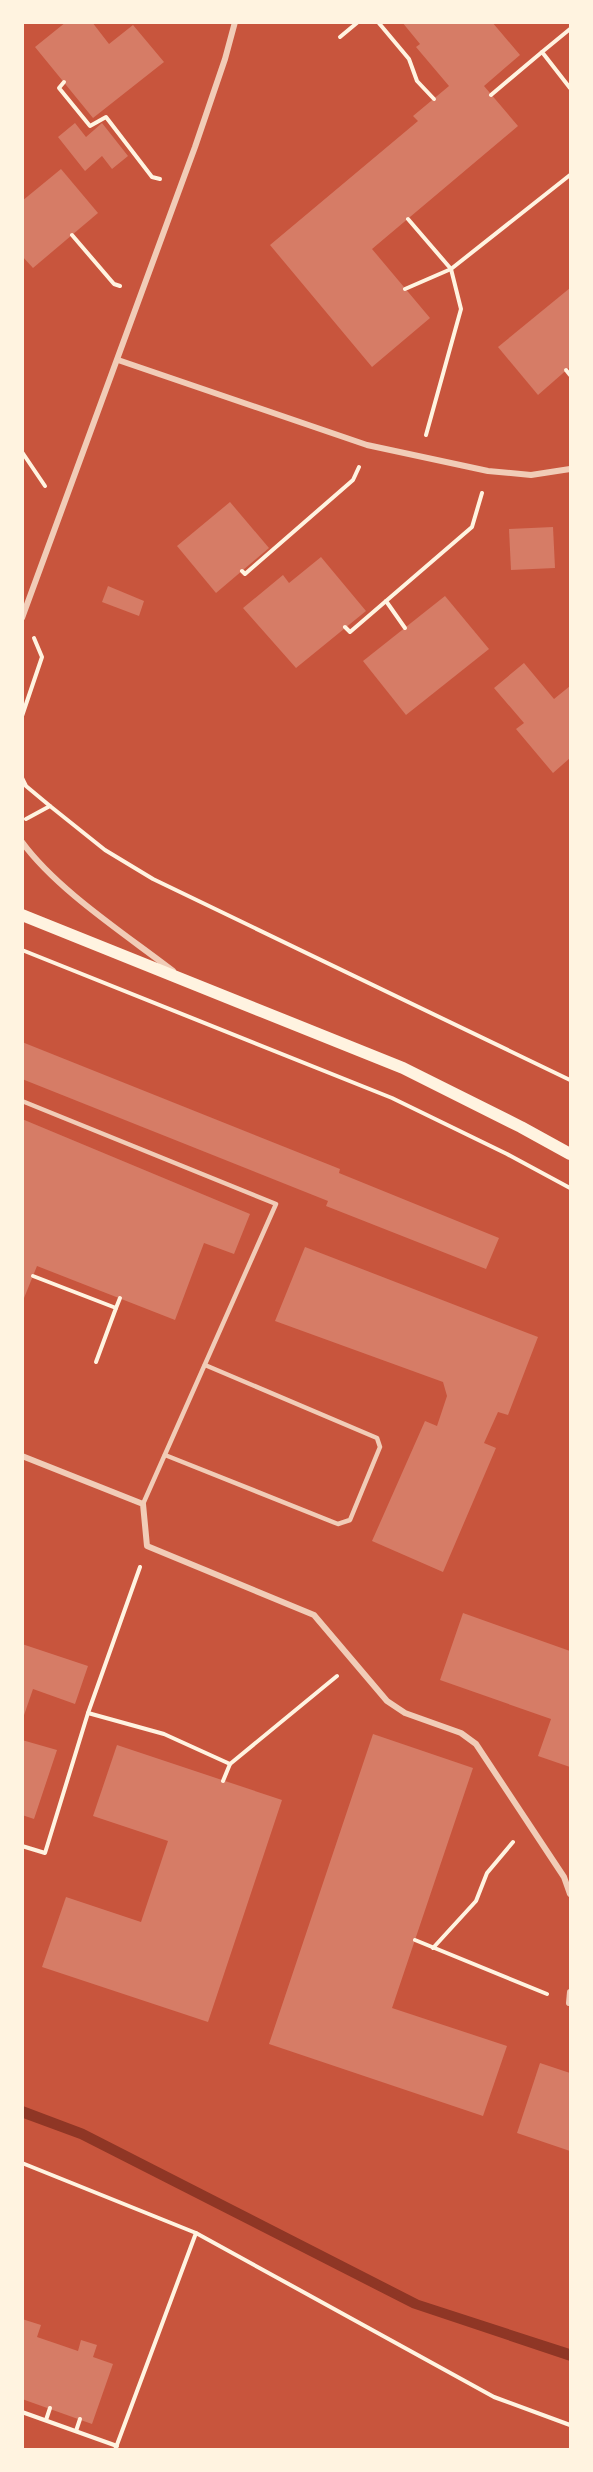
<svg xmlns="http://www.w3.org/2000/svg" width="593" height="2472" font-family="Barlow,sans-serif">
  <style>
    .water { fill: #8f3625 }
    .building { fill: #d67c66 }
    .lines { fill: none; stroke-linecap: round; stroke-linejoin: round }
    .path { stroke: #fff3e0; stroke-width: 4 }
    .service { stroke: #f1ccb7; stroke-width: 4.5 }
    .minor { stroke: #f1ccb7; stroke-width: 6 }
    .secondary { stroke: #fff3e0; stroke-width: 12 }
  </style>
  <rect width="100%" height="100%" fill="#c8553d"/>
  <polygon class="water" points="23,2106 84,2129 419,2300 570,2349 570,2361 412,2308 80,2139 23,2118"/>
  <g class="building">
    <polygon points="66,22 92,22 109,44 133,25 164,62 93,118 35,47"/>
    <polygon points="402,22 492,22 520,55 484,86 518,126 372,249 430,318 372,367 270,245 418,121 413,116 449,86 416,47 420,44"/>
    <polygon points="75,123 86,137 102,123 128,156 112,169 102,156 85,171 58,137"/>
    <polygon points="61,169 98,213 33,268 22,256 22,201"/>
    <polygon points="570,288 570,367 538,395 498,347"/>
    <polygon points="230,502 269,548 216,593 177,546"/>
    <polygon points="553,527 555,568 511,570 509,529"/>
    <polygon points="321,557 366,611 296,668 243,608 283,575 289,583"/>
    <polygon points="108,586 144,601 139,616 102,602"/>
    <polygon points="445,596 489,649 406,715 363,661"/>
    <polygon points="524,663 554,699 570,686 570,758 553,773 516,729 524,723 494,688"/>
    <polygon points="22,1042 340,1169 339,1173 499,1238 486,1269 326,1206 328,1201 22,1079"/>
    <polygon points="22,1119 250,1214 234,1254 204,1243 175,1320 37,1266 22,1303"/>
    <polygon points="305,1247 538,1337 508,1415 498,1412 484,1443 496,1448 443,1572 372,1541 425,1421 437,1426 447,1396 443,1382 275,1321"/>
    <polygon points="463,1613 570,1651 570,1767 538,1756 551,1719 440,1680"/>
    <polygon points="22,1644 88,1666 75,1704 33,1689 22,1721"/>
    <polygon points="373,1734 473,1768 392,2008 507,2046 483,2116 269,2044"/>
    <polygon points="22,1740 57,1750 34,1819 22,1815"/>
    <polygon points="117,1745 282,1800 208,2022 42,1967 66,1897 141,1922 168,1841 93,1816"/>
    <polygon points="540,2063 570,2073 570,2151 517,2133"/>
    <polygon points="22,2319 41,2325 37,2337 78,2351 81,2340 97,2345 93,2357 113,2364 92,2424 22,2399"/>
  </g>
  <g class="lines">
    <g class="path">
      <polyline points="378,22 409,59 417,81 434,99"/>
      <polyline points="570,29 542,52 570,88"/>
      <polyline points="340,37 358,22"/>
      <polyline points="64,82 59,88 90,126 106,117 152,177 160,179"/>
      <polyline points="491,95 542,52"/>
      <polyline points="72,235 114,284 120,286"/>
      <polyline points="405,289 451,269 408,219"/>
      <polyline points="566,370 570,375"/>
      <polyline points="426,435 461,309 451,269 570,175"/>
      <polyline points="22,452 45,486"/>
      <polyline points="242,571 245,574 353,480 359,467"/>
      <polyline points="386,601 405,628"/>
      <polyline points="345,627 350,632 472,527 482,493"/>
      <polyline points="22,716 42,657 34,638"/>
      <polyline points="22,778 26,786 50,806"/>
      <polyline points="26,819 50,806 105,850 153,879 570,1080"/>
      <polyline points="22,950 392,1098 507,1154 570,1188"/>
      <polyline points="33,1276 116,1308 96,1362"/>
      <polyline points="116,1308 120,1298"/>
      <polyline points="88,1713 164,1734 230,1764"/>
      <polyline points="223,1781 230,1764 337,1676"/>
      <polyline points="22,1846 45,1853 88,1713 140,1567"/>
      <polyline points="415,1940 547,1994"/>
      <polyline points="433,1948 476,1901 487,1873 513,1842"/>
      <polyline points="22,2163 196,2233 494,2397 570,2425"/>
      <polyline points="22,2412 117,2446"/>
      <polyline points="46,2420 50,2408"/>
      <polyline points="76,2431 80,2419"/>
      <polyline points="115,2450 196,2233"/>
    </g>
    <g class="service">
      <polyline points="22,1101 276,1204 143,1504"/>
      <polyline points="165,1455 338,1524 350,1520 380,1447 377,1438 205,1365"/>
    </g>
    <g class="minor">
      <polyline points="118,360 367,445 488,471 531,475 570,469"/>
      <polyline points="22,618 195,147 225,59 235,22"/>
      <path d="M22 842C57 890 125 934 173 971"/>
      <polyline points="22,1456 143,1504 147,1546 314,1615 387,1701 405,1713 461,1733 476,1744 564,1877 570,1894"/>
      <polyline points="569,2003 570,1992"/>
    </g>
    <polyline class="secondary" points="22,915 403,1068 521,1127 570,1154"/>
  </g>
  <rect width="593" height="2472" fill="none" stroke="#fff3e0" stroke-width="48"/>
</svg>
